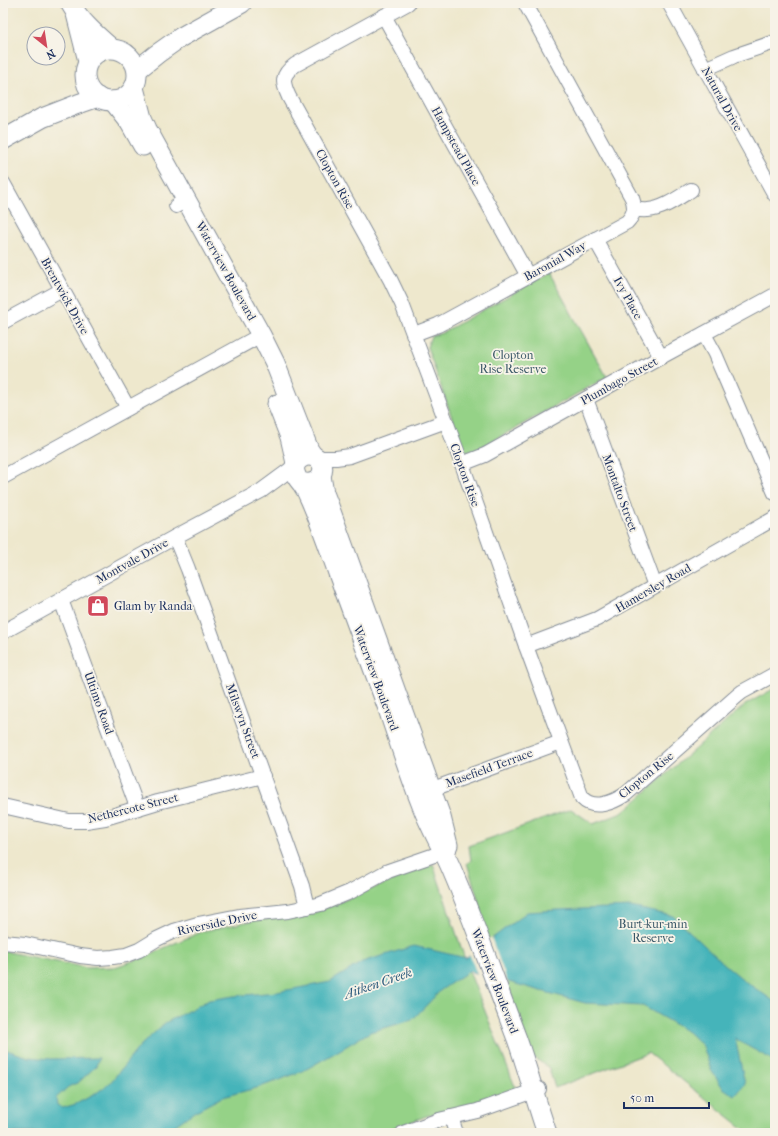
<svg xmlns="http://www.w3.org/2000/svg" width="778" height="1136" font-family="'IM FELL French Canon',serif">
  <style>
    .green { fill: #95d287; stroke: #588072 }
    .water { fill: #44b4ba; stroke: #30728c }
    .pier { fill: #eee8cd }
    .lines { fill: none; stroke-linecap: round; stroke-linejoin: round }
    .street-casing { stroke: #848c96; stroke-width: 16 }
    .secondary-casing { stroke: #848c96; stroke-width: 21 }
    .street { stroke: #fff; stroke-width: 14 }
    .secondary { stroke: #fff; stroke-width: 19 }
    .labels { text-anchor: middle; dominant-baseline: central; stroke-width: 3.5; stroke-linejoin: round; paint-order: stroke }
    .street-label { font-size: 12px; fill: #1b2f5e; stroke: #f7f3e8 }
    .park-label { font-size: 12px; fill: #3a5868; stroke: #f7f3e8 }
    .poi-label { font-size: 12px; fill: #1b2f5e; stroke: #f7f3e8; text-anchor: start }
    .water-label { font-size: 13px; font-style: italic; fill: #27577a; stroke: #f7f3e8 }
  </style>
  <rect width="100%" height="100%" fill="#f7f3e8"/>
  <filter id="ink" filterUnits="userSpaceOnUse"><feTurbulence type="fractalNoise" baseFrequency=".025" numOctaves="2"/><feDisplacementMap in="SourceGraphic" scale="8" xChannelSelector="R" yChannelSelector="G"/><feConvolveMatrix kernelMatrix="1 2 1 2 8 2 1 2 1" color-interpolation-filters="sRGB"/></filter>
  <filter id="wash" filterUnits="userSpaceOnUse"><feTurbulence type="fractalNoise" baseFrequency=".012" numOctaves="4" result="noise"/><feDisplacementMap in="SourceGraphic" scale="16" xChannelSelector="R" yChannelSelector="G"/><feGaussianBlur stdDeviation="0.9" result="paint"/><feColorMatrix in="noise" values="0 0 0 0 0 0 0 0 0 0 0 0 0 0 0 0 0 1.4 0 .05"/><feComposite in="paint" operator="in"/></filter>
  <g filter="url(#wash)">
    <rect width="100%" height="100%" fill="#eee8cd"/>
    <g class="green">
      <polygon points="549,273 607,377 471,453 463,449 427,347 431,336 442,333"/>
      <polygon points="775,688 775,1133 749,1133 648,1053 555,1088 549,1068 532,1056 481,918 481,909 467,863 471,861 469,846 571,809 593,824 622,813 745,705"/>
      <polygon points="433,864 469,971 516,1089 468,1107 435,1113 380,1133 3,1133 3,951 87,968 115,967 142,958 175,943 204,931 251,921 313,913"/>
    </g>
    <polygon class="water" points="631,907 673,916 722,962 746,982 775,1002 775,1064 771,1059 742,1043 735,1038 745,1084 735,1096 723,1088 711,1070 703,1046 688,1032 643,1006 585,1003 469,971 441,990 412,1020 370,1032 333,1054 303,1071 260,1087 222,1097 194,1112 164,1133 3,1133 3,1049 29,1057 51,1059 99,1058 96,1066 79,1082 68,1087 56,1098 57,1105 63,1108 76,1104 95,1094 110,1083 140,1046 165,1023 209,1000 234,996 277,992 330,982 362,962 414,946 466,958 527,912 558,910"/>
    <polygon class="pier" points="491,937 508,984 478,976 469,953"/>
  </g>
  <g filter="url(#ink)">
    <g class="lines">
      <g class="street-casing">
        <g id="street">
          <path d="M408 3 295 65C281 75 282 82 289 97L390 279 402 304 462 464 526 646 582 798C594 811 614 802 626 794L737 696 742 692 775 674"/>
          <polyline points="669,3 775,195"/>
          <polyline points="384,16 528,276"/>
          <polyline points="705,69 734,56 775,42"/>
          <polyline points="3,183 128,408"/>
          <polyline points="176,206 186,200"/>
          <path d="M635 209C639 210 643 211 648 210 663 209 678 198 691 190"/>
          <polyline points="595,239 661,357"/>
          <polyline points="3,322 62,290"/>
          <path d="M414 334 438 325 627 222C634 215 636 208 632 198L525 3"/>
          <polyline points="704,334 715,354 775,493"/>
          <polyline points="586,399 655,586"/>
          <polyline points="316,458 336,458 350,456 446,421"/>
          <polyline points="462,464 485,455 661,357 775,295"/>
          <polyline points="3,477 261,335"/>
          <polyline points="175,537 188,569 302,886 307,907"/>
          <polyline points="61,600 137,807"/>
          <polyline points="3,632 175,537 261,491 295,466"/>
          <polyline points="526,646 597,619 775,518"/>
          <polyline points="422,793 561,742"/>
          <polyline points="3,806 69,821 86,821 105,818 158,802 263,776"/>
          <polyline points="3,942 25,944 80,956 98,958 113,957 126,955 139,950 157,939 174,931 198,924 239,916 288,911 321,904 350,892 388,871 449,850"/>
          <polyline points="451,1117 456,1133"/>
          <polyline points="403,1133 439,1120 477,1111 539,1089"/>
        </g>
      </g>
      <g class="secondary-casing">
        <g id="secondary">
          <path d="M70 3C80 21 96 35 111 48"/>
          <polyline points="76,14 88,61"/>
          <circle cx="111" cy="75" r="26"/>
          <polyline points="137,70 157,54 181,37 242,3"/>
          <polyline points="134,88 142,118 147,129 261,335 275,363 309,450 314,457"/>
          <polyline points="113,101 130,123 143,146"/>
          <polyline points="3,140 42,118 78,104 98,97"/>
          <polyline points="277,404 290,437 296,463"/>
          <polyline points="321,476 324,493 329,506 441,817 448,845"/>
          <path d="M301 482C320 489 331 465 315 457 305 453 292 461 295 472 296 478 299 480 302 484 305 488 308 494 310 499 321 524 330 550 339 576 355 619 371 662 387 706 398 739 409 773 422 806 431 830 445 852 454 875 477 929 496 984 517 1039 528 1070 536 1102 547 1133"/>
        </g>
      </g>
      <use href="#street" class="street"/>
      <use href="#secondary" class="secondary"/>
    </g>
  </g>
  <defs>
    <g id="shop-square" transform="scale(1.15)"><rect x="-9" y="-9" width="18" height="18" rx="4" fill="#d1495b" stroke="#f7f3e8"/><path d="M-5-2.5h2.3a2.7 3.5 0 0 1 5.4 0H5L5.5 6h-11ZM-1.5-2.5h3a1.5 2.3 0 0 0-3 0Z" fill="#fff"/></g>
  </defs>
  <g fill-rule="evenodd">
    <use href="#shop-square" x="98" y="606"/>
  </g>
  <g class="labels">
    <g class="street-label">
      <text transform="translate(722 99) rotate(61)">Natural Drive</text>
      <text transform="translate(456 146) rotate(61)">Hampstead Place</text>
      <text transform="translate(335 179) rotate(61)">Clopton Rise</text>
      <text transform="translate(555 261) rotate(-29)">Baronial Way</text>
      <text transform="translate(226 271) rotate(61)">Waterview Boulevard</text>
      <text transform="translate(65 296) rotate(61)">Brentwick Drive</text>
      <text transform="translate(628 298) rotate(61)">Ivy Place</text>
      <text transform="translate(619 381) rotate(-29)">Plumbago Street</text>
      <text transform="translate(465 475) rotate(70)">Clopton Rise</text>
      <text transform="translate(620 493) rotate(70)">Montalto Street</text>
      <text transform="translate(132 561) rotate(-29)">Montvale Drive</text>
      <text transform="translate(653 588) rotate(-30)">Hamersley Road</text>
      <text transform="translate(376 678) rotate(70)">Waterview Boulevard</text>
      <text transform="translate(99 703) rotate(70)">Ultimo Road</text>
      <text transform="translate(243 721) rotate(70)">Milswyn Street</text>
      <text transform="translate(489 768) rotate(-20)">Masefield Terrace</text>
      <text transform="translate(646 775) rotate(-39)">Clopton Rise</text>
      <text transform="translate(133 808) rotate(-14)">Nethercote Street</text>
      <text transform="translate(217 923) rotate(-12)">Riverside Drive</text>
      <text transform="translate(495 981) rotate(69)">Waterview Boulevard</text>
    </g>
    <g class="park-label">
      <text x="513" y="355">Clopton<tspan x="513" dy="14">Rise Reserve</tspan></text>
      <text x="653" y="924">Burt-kur-min<tspan x="653" dy="14">Reserve</tspan></text>
    </g>
    <g class="poi-label">
      <text x="114" y="606">Glam by Randa</text>
    </g>
    <g class="water-label">
      <text transform="translate(378 983) rotate(-19)">Aitken Creek</text>
    </g>
  </g>
  <rect width="778" height="1136" fill="none" stroke="#f7f3e8" stroke-width="16"/>
  <g transform="translate(46 46) rotate(150)"><circle r="19" fill="#f7f3e8" stroke="#9fa5b1"/>
  <path d="M0-3L7 15L0 10L-7 15Z" fill="#d1495b"/>
  <text y="-6" font-size="11" font-weight="bold" text-anchor="middle" fill="#1b2f5e">N</text>
  </g>
  <path d="M624 1102v6h85v-6" fill="none" stroke="#1b2f5e" stroke-width="2"/>
  <text x="630" y="1102" font-size="12" fill="#1b2f5e" stroke="#f7f3e8" stroke-width="3" paint-order="stroke">50 m</text>
</svg>
